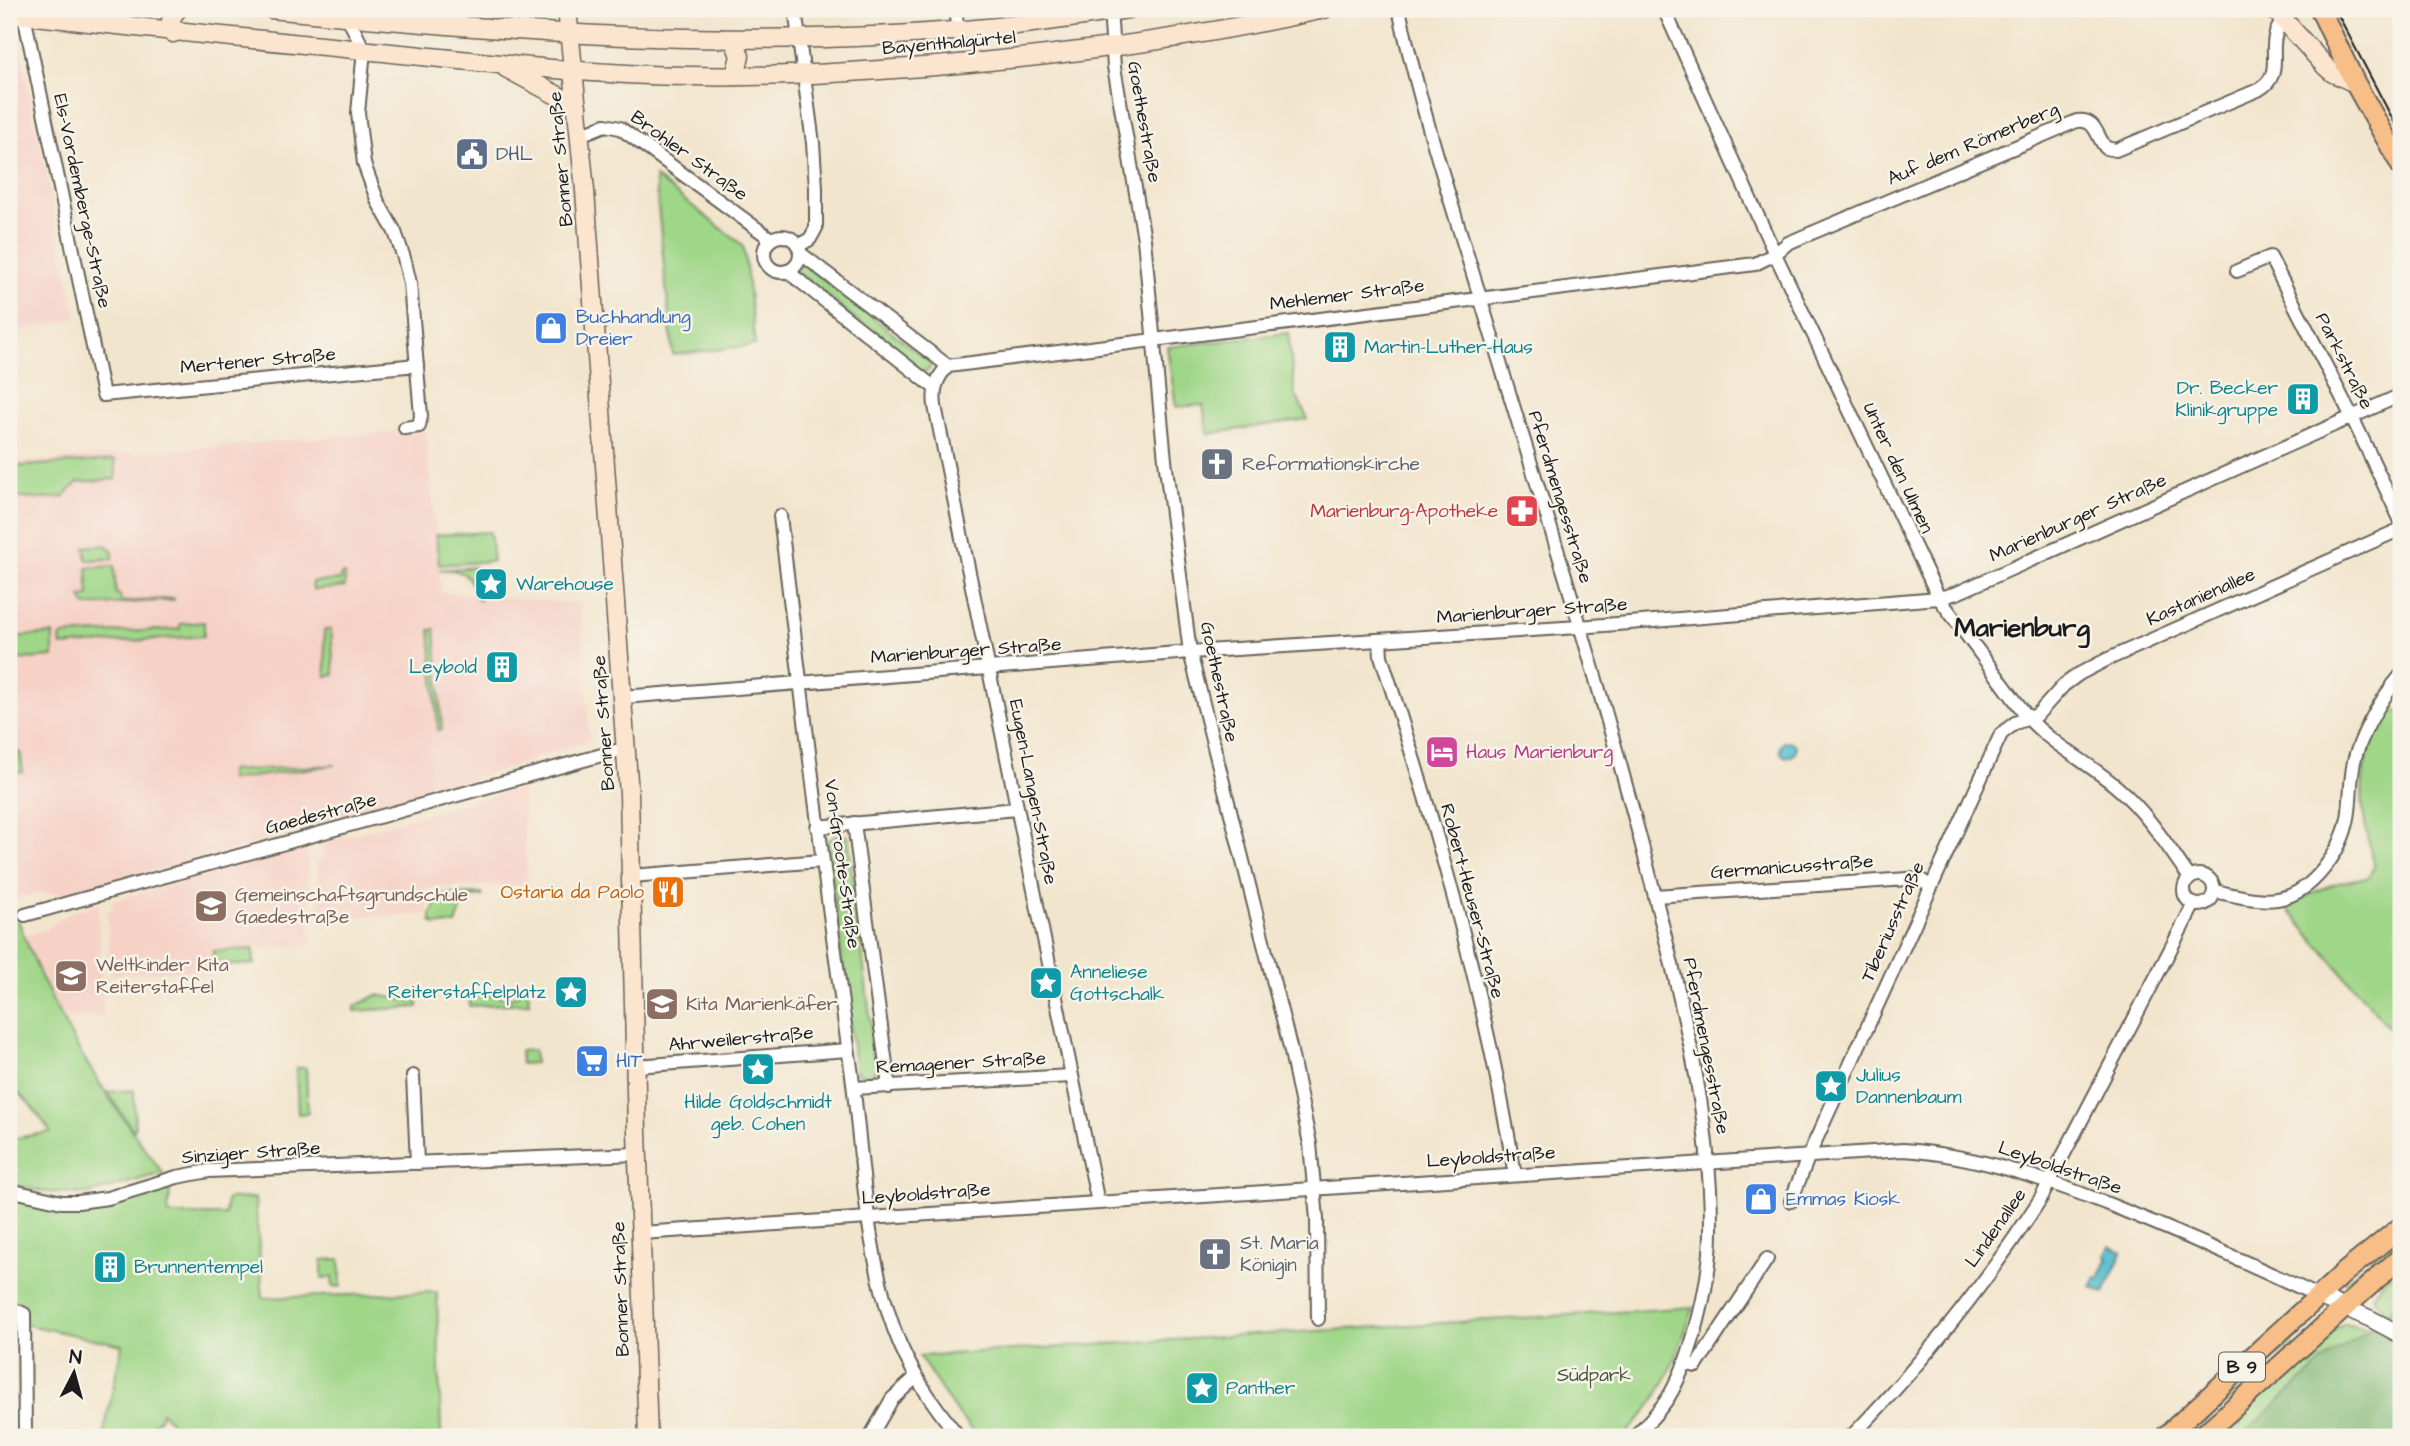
<svg xmlns="http://www.w3.org/2000/svg" width="2410" height="1446" font-family="'Architects Daughter',sans-serif">
  <style>
    .built { fill: #f6d1c6 }
    .green { fill: #9fd687; stroke: #5e7952; stroke-width: 2 }
    .forest { fill: #7fb774; stroke: #4e6a48; stroke-width: 2 }
    .water { fill: #53bdcf; stroke: #386c76; stroke-width: 2 }
    .lines { fill: none; stroke-linecap: round; stroke-linejoin: round }
    .minor-casing { stroke: #67625a; stroke-width: 16 }
    .tertiary-casing { stroke: #67625a; stroke-width: 19 }
    .secondary-casing { stroke: #67625a; stroke-width: 21 }
    .primary-casing { stroke: #67625a; stroke-width: 23 }
    .minor { stroke: #fff; stroke-width: 12 }
    .tertiary { stroke: #fff; stroke-width: 16 }
    .secondary { stroke: #fce5cf; stroke-width: 18 }
    .primary { stroke: #f7be87; stroke-width: 19 }
    .tram { stroke: #1c1c1c; stroke-width: 2 }
    .labels { text-anchor: middle; dominant-baseline: central; stroke-width: 5; stroke-linejoin: round; paint-order: stroke }
    .shield { fill: #f7f3e8; stroke: #5e5c59; stroke-width: 2 }
    .shield-label { font-size: 18px; font-weight: bold; fill: #1c1c1c }
    .street-label { font-size: 19px; fill: #1c1c1c; stroke: #f7f3e8 }
    .service-label { font-size: 19px; fill: #4e5e75; stroke: #f7f3e8; text-anchor: start }
    .shop-label { font-size: 19px; fill: #366cbe; stroke: #f7f3e8; text-anchor: start }
    .culture-label { font-size: 19px; fill: #0d838f; stroke: #f7f3e8; text-anchor: start }
    .worship-label { font-size: 19px; fill: #5b616d; stroke: #f7f3e8; text-anchor: start }
    .health-label { font-size: 19px; fill: #be3a42; stroke: #f7f3e8; text-anchor: end }
    .hotel-label { font-size: 19px; fill: #b23c85; stroke: #f7f3e8; text-anchor: start }
    .food-label { font-size: 19px; fill: #c56008; stroke: #f7f3e8; text-anchor: end }
    .education-label { font-size: 19px; fill: #785e54; stroke: #f7f3e8; text-anchor: start }
    .park-label { font-size: 19px; fill: #43543c; stroke: #f7f3e8 }
    .district-label { font-size: 26px; font-weight: bold; fill: #1c1c1c; stroke: #f7f3e8 }
  </style>
  <rect width="100%" height="100%" fill="#f7f3e8"/>
  <filter id="ink" filterUnits="userSpaceOnUse"><feTurbulence type="fractalNoise" baseFrequency=".0143" numOctaves="2"/><feDisplacementMap in="SourceGraphic" scale="14" xChannelSelector="R" yChannelSelector="G"/><feConvolveMatrix kernelMatrix="1 2 1 2 8 2 1 2 1" color-interpolation-filters="sRGB"/></filter>
  <filter id="wash" filterUnits="userSpaceOnUse"><feTurbulence type="fractalNoise" baseFrequency=".00686" numOctaves="4" result="noise"/><feDisplacementMap in="SourceGraphic" scale="28" xChannelSelector="R" yChannelSelector="G"/><feGaussianBlur stdDeviation="1.57" result="paint"/><feColorMatrix in="noise" values="0 0 0 0 0 0 0 0 0 0 0 0 0 0 0 0 0 1.4 0 .05"/><feComposite in="paint" operator="in"/></filter>
  <g filter="url(#wash)">
    <rect width="100%" height="100%" fill="#f2e5cd"/>
    <g class="built">
      <polygon points="471,9 544,9 544,14"/>
      <polygon points="960,9 1045,9 966,16"/>
      <polygon points="9,30 18,42 77,319 9,333"/>
      <polygon points="426,430 441,592 580,604 590,740 432,793 247,846 68,895 43,892 12,899 15,911 9,912 9,463"/>
      <polygon points="521,788 528,885 427,887 428,915 324,917 319,913 317,859 323,859 322,843"/>
      <polygon points="307,847 311,945 211,950 211,969 113,974 110,971 107,911 112,910 112,901"/>
      <polygon points="98,905 103,1016 61,1018 24,936 47,929 70,912"/>
    </g>
    <g class="green">
      <polygon points="655,177 740,243 744,249 755,345 673,355"/>
      <polygon points="802,263 931,363 929,370 921,373 795,270"/>
      <polygon points="1288,333 1295,394 1308,419 1208,434 1203,405 1176,407 1167,347"/>
      <polygon points="115,460 116,479 78,482 63,497 38,499 9,497 9,467"/>
      <polygon points="490,532 493,561 439,565 436,535"/>
      <polygon points="106,545 113,551 113,559 87,560 85,547"/>
      <polygon points="114,566 116,594 119,594 122,602 174,598 174,600 86,606 81,597 89,596 87,568"/>
      <path d="M474 567 476 591H480L479 600C473 594 474 591 471 583 466 570 451 569 439 570Z"/>
      <polygon points="341,574 345,574 345,587 313,590 312,582 341,580"/>
      <polygon points="204,622 204,636 61,646 60,638 63,635 180,629 180,624"/>
      <polygon points="435,629 442,729 438,730 430,630"/>
      <polygon points="324,630 331,630 334,675 326,676"/>
      <polygon points="53,634 53,657 9,660 9,637"/>
      <path d="M2391 708 2401 714V1042L2286 907C2313 892 2337 879 2368 878L2374 866C2363 818 2353 778 2377 732 2381 724 2385 715 2391 708Z"/>
      <polygon points="20,752 23,772 9,773 9,753"/>
      <polygon points="335,765 230,780 229,771"/>
      <polygon points="835,835 848,836 876,1067 874,1073 867,1077 856,1072 827,842"/>
      <polygon points="482,894 483,896 465,898 456,924 434,925 434,922 431,922 431,915 438,895"/>
      <path d="M15 911C50 1013 99 1088 163 1173L89 1194 46 1192 9 1184V1139L51 1132 28 1102 9 1085V912Z"/>
      <polygon points="253,949 254,964 214,966 213,951"/>
      <polygon points="528,988 529,1003 469,1006 469,992 510,998"/>
      <polygon points="377,995 418,1002 418,1007 355,1011 355,1006"/>
      <polygon points="534,1050 535,1063 521,1064 520,1051"/>
      <polygon points="296,1068 306,1068 308,1113 298,1114"/>
      <polygon points="134,1090 135,1129 133,1130 107,1092"/>
      <polygon points="166,1185 170,1190 168,1214 171,1215 225,1215 227,1199 255,1198 263,1298 437,1292 441,1437 183,1437 162,1412 160,1418 140,1437 103,1437 122,1345 9,1321 9,1197 54,1207 93,1207"/>
      <polygon points="2401,1234 2401,1247 2355,1286 2344,1282"/>
      <polygon points="340,1259 341,1286 333,1287 332,1277 322,1278 322,1260"/>
      <polygon points="2401,1268 2401,1324 2386,1312 2373,1296 2383,1281"/>
      <path d="M1694 1307C1676 1357 1663 1400 1623 1437H977L954 1409 919 1356Z"/>
      <polygon points="2303,1318 2310,1326 2190,1437 2173,1437"/>
      <polygon points="2344,1323 2367,1328 2401,1349 2401,1437 2212,1437 2321,1338"/>
    </g>
    <polygon class="forest" points="2401,1301 2401,1437 2240,1437 2330,1355 2366,1332"/>
    <g class="water">
      <circle cx="1788" cy="749" r="8"/>
      <polygon points="2110,1246 2122,1252 2104,1293 2091,1287 2096,1277 2099,1278 2108,1258 2105,1256"/>
    </g>
  </g>
  <g filter="url(#ink)">
    <g class="lines">
      <g class="minor-casing">
        <g id="minor">
          <polyline points="795,9 813,143 816,188 816,228 810,239 798,246"/>
          <polyline points="955,9 958,31"/>
          <polyline points="1110,9 1114,67 1144,239 1165,460 1190,652 1290,1047 1310,1144 1317,1219 1318,1319"/>
          <path d="M1399 9C1420 106 1451 202 1480 297 1537 486 1598 674 1647 865 1676 979 1711 1107 1711 1225 1712 1275 1694 1355 1668 1398 1658 1413 1646 1425 1634 1437"/>
          <path d="M1664 9 1775 254 1939 598 2029 719C2055 747 2090 763 2119 789 2148 814 2168 847 2190 878"/>
          <polyline points="24,15 103,395 417,365"/>
          <polyline points="347,16 364,50 358,113 364,164 378,202 395,232 404,258 410,283 421,416 419,426 405,428"/>
          <polyline points="580,135 605,125 620,128 771,239"/>
          <circle cx="782" cy="254" r="18"/>
          <polyline points="800,253 948,366"/>
          <polyline points="787,271 935,388"/>
          <polyline points="2237,271 2270,257 2352,417 2401,521"/>
          <path d="M780 516C802 700 825 884 851 1068 863 1155 864 1246 894 1329 909 1371 932 1403 959 1437"/>
          <path d="M1380 641 1381 656C1436 825 1486 999 1515 1175"/>
          <polyline points="623,697 1190,652 1579,627 1939,598 1957,593 2401,395"/>
          <polyline points="854,823 889,1087"/>
          <polyline points="817,827 1017,809"/>
          <circle cx="2199" cy="890" r="15"/>
          <polyline points="631,876 822,861"/>
          <path d="M2214 891C2234 895 2257 902 2277 899 2313 894 2342 850 2348 818 2352 797 2349 775 2356 754 2366 725 2382 698 2401 675"/>
          <polyline points="1655,896 1908,879 1921,880 1930,886"/>
          <polyline points="25,915 627,748"/>
          <polyline points="636,1066 848,1050"/>
          <polyline points="413,1076 417,1163"/>
          <polyline points="854,1088 1071,1076"/>
          <polyline points="9,1190 62,1202 78,1202 108,1198 177,1177 209,1171 638,1154"/>
          <polyline points="1791,1201 1809,1155 2001,734 2015,723 2037,715 2064,685 2079,674 2106,660 2401,529"/>
          <path d="M1098 1203 935 406C933 390 936 378 948 366L1755 264 1775 254 1788 243 2077 121C2096 118 2096 136 2106 148L2116 150 2258 90C2289 73 2261 44 2284 20"/>
          <path d="M641 1233 1903 1150C1977 1155 2045 1179 2113 1206 2183 1234 2251 1264 2318 1296"/>
          <polyline points="9,1307 24,1314 25,1437"/>
          <polyline points="1685,1363 1696,1366 1767,1259"/>
          <polyline points="870,1437 892,1399 915,1378"/>
          <path d="M1851 1437C1922 1363 1986 1284 2041 1198L2194 904"/>
        </g>
      </g>
      <g class="tertiary-casing">
        <polyline id="tertiary" points="2318,1296 2371,1319 2401,1335"/>
      </g>
      <g class="secondary-casing">
        <g id="secondary">
          <path d="M271 9C556 37 844 59 1128 9"/>
          <polyline points="567,9 585,191 629,794 637,1132 648,1437"/>
          <polyline points="2274,9 2326,67 2333,73 2355,83"/>
          <path d="M9 13C137 28 264 40 392 53 492 63 590 75 690 76 772 78 854 72 936 66 1066 55 1196 38 1324 9"/>
          <path d="M173 33C168 25 171 15 178 9"/>
          <polyline points="734,40 740,56 735,76"/>
          <polyline points="506,68 577,106"/>
        </g>
      </g>
      <g class="primary-casing">
        <g id="primary">
          <polyline points="2320,9 2355,83 2401,165"/>
          <polyline points="2165,1437 2345,1272 2401,1227"/>
          <polyline points="2201,1437 2401,1257"/>
        </g>
      </g>
      <use href="#minor" class="minor"/>
      <use href="#tertiary" class="tertiary"/>
      <use href="#secondary" class="secondary"/>
      <use href="#primary" class="primary"/>
      <polyline class="tram" points="2335,9 2401,135"/>
    </g>
  </g>
  <defs>
    <g id="civic-square" transform="scale(1.75)"><rect x="-9" y="-9" width="18" height="18" rx="4" fill="#5c6f8a" stroke="#f7f3e8"/><path d="M-.6-6.5H3V-4.5H.6V-3L4-1V1h2V6H-6V1h2V-1L-.6-3ZM-1.2 2.5V6h2.4V2.5Z" fill="#fff"/></g>
    <g id="shop-square" transform="scale(1.75)"><rect x="-9" y="-9" width="18" height="18" rx="4" fill="#3f7fe0" stroke="#f7f3e8"/><path d="M-5-2.5h2.3a2.7 3.5 0 0 1 5.4 0H5L5.5 6h-11ZM-1.5-2.5h3a1.5 2.3 0 0 0-3 0Z" fill="#fff"/></g>
    <g id="building-square" transform="scale(1.75)"><rect x="-9" y="-9" width="18" height="18" rx="4" fill="#0f9aa8" stroke="#f7f3e8"/><path d="M-4-6H4V6H1V3H-1V6H-4ZM-2.5-4.3h1.7v1.8h-1.7ZM.8-4.3h1.7v1.8H.8ZM-2.5-1h1.7V.8h-1.7ZM.8-1h1.7V.8H.8Z" fill="#fff"/></g>
    <g id="church-square" transform="scale(1.75)"><rect x="-9" y="-9" width="18" height="18" rx="4" fill="#6b7280" stroke="#f7f3e8"/><path d="M-1.2-6h2.4v3.5h3.3v2.4h-3.3V6h-2.4V-.1h-3.3v-2.4h3.3Z" fill="#fff"/></g>
    <g id="pharmacy-square" transform="scale(1.75)"><rect x="-9" y="-9" width="18" height="18" rx="4" fill="#e0444e" stroke="#f7f3e8"/><path d="M-2-6h4v4h4v4h-4v4h-4v-4h-4v-4h4Z" fill="#fff"/></g>
    <g id="sight-square" transform="scale(1.75)"><rect x="-9" y="-9" width="18" height="18" rx="4" fill="#0f9aa8" stroke="#f7f3e8"/><path d="M0-6L1.8-2.2L6-1.7L2.9 1.2L3.7 5.4L0 3.3L-3.7 5.4L-2.9 1.2L-6-1.7L-1.8-2.2Z" fill="#fff"/></g>
    <g id="hotel-square" transform="scale(1.75)"><rect x="-9" y="-9" width="18" height="18" rx="4" fill="#d1479c" stroke="#f7f3e8"/><path d="M-6-4.5h1.5V1H6V5H4.5V3h-9V5H-6ZM-4 0a1.8 1.8 0 1 1 3.6 0ZM.5 0V-2.5h3Q6-2.5 6 0Z" fill="#fff"/></g>
    <g id="restaurant-square" transform="scale(1.75)"><rect x="-9" y="-9" width="18" height="18" rx="4" fill="#e8710a" stroke="#f7f3e8"/><path d="M-5-6h1v4h1v-4h1v4h1v-4h1v5L-1.5 .5V6h-2V.5L-5-1ZM5-6V6H3V1.5H1.5Q1.5-4 5-6Z" fill="#fff"/></g>
    <g id="school-square" transform="scale(1.75)"><rect x="-9" y="-9" width="18" height="18" rx="4" fill="#8d6e63" stroke="#f7f3e8"/><path d="M0-5L7-2L0 1L-7-2ZM-4 1L0 2.5L4 1V4Q0 6-4 4Z" fill="#fff"/></g>
    <g id="supermarket-square" transform="scale(1.75)"><rect x="-9" y="-9" width="18" height="18" rx="4" fill="#3f7fe0" stroke="#f7f3e8"/><path d="M-6-5.5h2.5l.6 2H6L4.5 2H-2.5L-4.4-4H-6ZM-1.5 3.2a1.3 1.3 0 1 0 .1 0ZM3 3.2a1.3 1.3 0 1 0 .1 0Z" fill="#fff"/></g>
  </defs>
  <g fill-rule="evenodd">
    <use href="#civic-square" x="472" y="154"/>
    <use href="#shop-square" x="551" y="328"/>
    <use href="#building-square" x="1340" y="347"/>
    <use href="#building-square" x="2303" y="399"/>
    <use href="#church-square" x="1217" y="464"/>
    <use href="#pharmacy-square" x="1522" y="511"/>
    <use href="#sight-square" x="491" y="584"/>
    <use href="#building-square" x="502" y="667"/>
    <use href="#hotel-square" x="1442" y="752"/>
    <use href="#restaurant-square" x="668" y="892"/>
    <use href="#school-square" x="211" y="906"/>
    <use href="#school-square" x="71" y="976"/>
    <use href="#sight-square" x="1046" y="983"/>
    <use href="#sight-square" x="571" y="992"/>
    <use href="#school-square" x="662" y="1004"/>
    <use href="#supermarket-square" x="592" y="1061"/>
    <use href="#sight-square" x="758" y="1069"/>
    <use href="#sight-square" x="1831" y="1086"/>
    <use href="#shop-square" x="1761" y="1199"/>
    <use href="#church-square" x="1215" y="1254"/>
    <use href="#building-square" x="110" y="1267"/>
    <use href="#sight-square" x="1202" y="1388"/>
  </g>
  <g class="labels">
    <rect class="shield" x="2219" y="1352.5" width="46" height="29" rx="5"/>
    <g class="shield-label">
      <text x="2242" y="1367">B 9</text>
    </g>
    <g class="street-label">
      <text transform="translate(949 43) rotate(-5)">Bayenthalgürtel</text>
      <text transform="translate(1144 122) rotate(80)">Goethestraße</text>
      <text transform="translate(1973 144) rotate(-23)">Auf dem Römerberg</text>
      <text transform="translate(689 156) rotate(36)">Brohler Straße</text>
      <text transform="translate(561 159) rotate(-95)">Bonner Straße</text>
      <text transform="translate(82 201) rotate(78)">Els-Vordemberge-Straße</text>
      <text transform="translate(1347 295) rotate(-7)">Mehlemer Straße</text>
      <text transform="translate(258 361) rotate(-5)">Mertener Straße</text>
      <text transform="translate(2344 361) rotate(63)">Parkstraße</text>
      <text transform="translate(1898 468) rotate(65)">Unter den Ulmen</text>
      <text transform="translate(1560 497) rotate(73)">Pferdmengesstraße</text>
      <text transform="translate(2078 518) rotate(-24)">Marienburger Straße</text>
      <text transform="translate(2201 597) rotate(-24)">Kastanienallee</text>
      <text transform="translate(1532 611) rotate(-4)">Marienburger Straße</text>
      <text transform="translate(966 651) rotate(-4)">Marienburger Straße</text>
      <text transform="translate(1219 682) rotate(78)">Goethestraße</text>
      <text transform="translate(604 723) rotate(-94)">Bonner Straße</text>
      <text transform="translate(1033 792) rotate(79)">Eugen-Langen-Straße</text>
      <text transform="translate(321 814) rotate(-15)">Gaedestraße</text>
      <text transform="translate(842 864) rotate(82)">Von-Groote-Straße</text>
      <text transform="translate(1792 867) rotate(-4)">Germanicusstraße</text>
      <text transform="translate(1472 901) rotate(75)">Robert-Heuser-Straße</text>
      <text transform="translate(1893 922) rotate(-66)">Tiberiusstraße</text>
      <text transform="translate(741 1039) rotate(-5)">Ahrweilerstraße</text>
      <text transform="translate(1706 1046) rotate(79)">Pferdmengesstraße</text>
      <text transform="translate(961 1063) rotate(-3)">Remagener Straße</text>
      <text transform="translate(251 1153) rotate(-4)">Sinziger Straße</text>
      <text transform="translate(1491 1157) rotate(-4)">Leyboldstraße</text>
      <text transform="translate(2060 1168) rotate(19)">Leyboldstraße</text>
      <text transform="translate(926 1194) rotate(-4)">Leyboldstraße</text>
      <text transform="translate(1996 1228) rotate(-55)">Lindenallee</text>
      <text transform="translate(621 1289) rotate(-92)">Bonner Straße</text>
    </g>
    <g class="service-label">
      <text x="496" y="154">DHL</text>
    </g>
    <g class="shop-label">
      <text x="576" y="317">Buchhandlung<tspan x="576" dy="22">Dreier</tspan></text>
      <text x="616" y="1061">HIT</text>
      <text x="1786" y="1199">Emmas Kiosk</text>
    </g>
    <g class="culture-label">
      <text x="1364" y="347">Martin-Luther-Haus</text>
      <text x="2278" y="388" text-anchor="end">Dr. Becker<tspan x="2278" dy="22">Klinikgruppe</tspan></text>
      <text x="516" y="584">Warehouse</text>
      <text x="477" y="667" text-anchor="end">Leybold</text>
      <text x="1070" y="972">Anneliese<tspan x="1070" dy="22">Gottschalk</tspan></text>
      <text x="546" y="992" text-anchor="end">Reiterstaffelplatz</text>
      <text x="1856" y="1075">Julius<tspan x="1856" dy="22">Dannenbaum</tspan></text>
      <text x="758" y="1102" text-anchor="middle">Hilde Goldschmidt<tspan x="758" dy="22">geb. Cohen</tspan></text>
      <text x="134" y="1267">Brunnentempel</text>
      <text x="1226" y="1388">Panther</text>
    </g>
    <g class="worship-label">
      <text x="1242" y="464">Reformationskirche</text>
      <text x="1240" y="1243">St. Maria<tspan x="1240" dy="22">Königin</tspan></text>
    </g>
    <g class="health-label">
      <text x="1498" y="511">Marienburg-Apotheke</text>
    </g>
    <g class="hotel-label">
      <text x="1466" y="752">Haus Marienburg</text>
    </g>
    <g class="food-label">
      <text x="644" y="892">Ostaria da Paolo</text>
    </g>
    <g class="education-label">
      <text x="235" y="895">Gemeinschaftsgrundschule<tspan x="235" dy="22">Gaedestraße</tspan></text>
      <text x="96" y="965">Weltkinder Kita<tspan x="96" dy="22">Reiterstaffel</tspan></text>
      <text x="686" y="1004">Kita Marienkäfer</text>
    </g>
    <g class="park-label">
      <text x="1594" y="1375">Südpark</text>
    </g>
    <g class="district-label">
      <text x="2022" y="628">Marienburg</text>
    </g>
  </g>
  <rect width="2410" height="1446" fill="none" stroke="#f7f3e8" stroke-width="35"/>
  <g transform="translate(74 1373) rotate(6)" stroke="#f7f3e8" stroke-width="5" paint-order="stroke">
  <path d="M0-5L12 26L0 18L-12 26Z" fill="#1c1c1c"/>
  <text y="-10" font-size="19" font-weight="bold" text-anchor="middle" fill="#1c1c1c">N</text>
  </g>
</svg>
